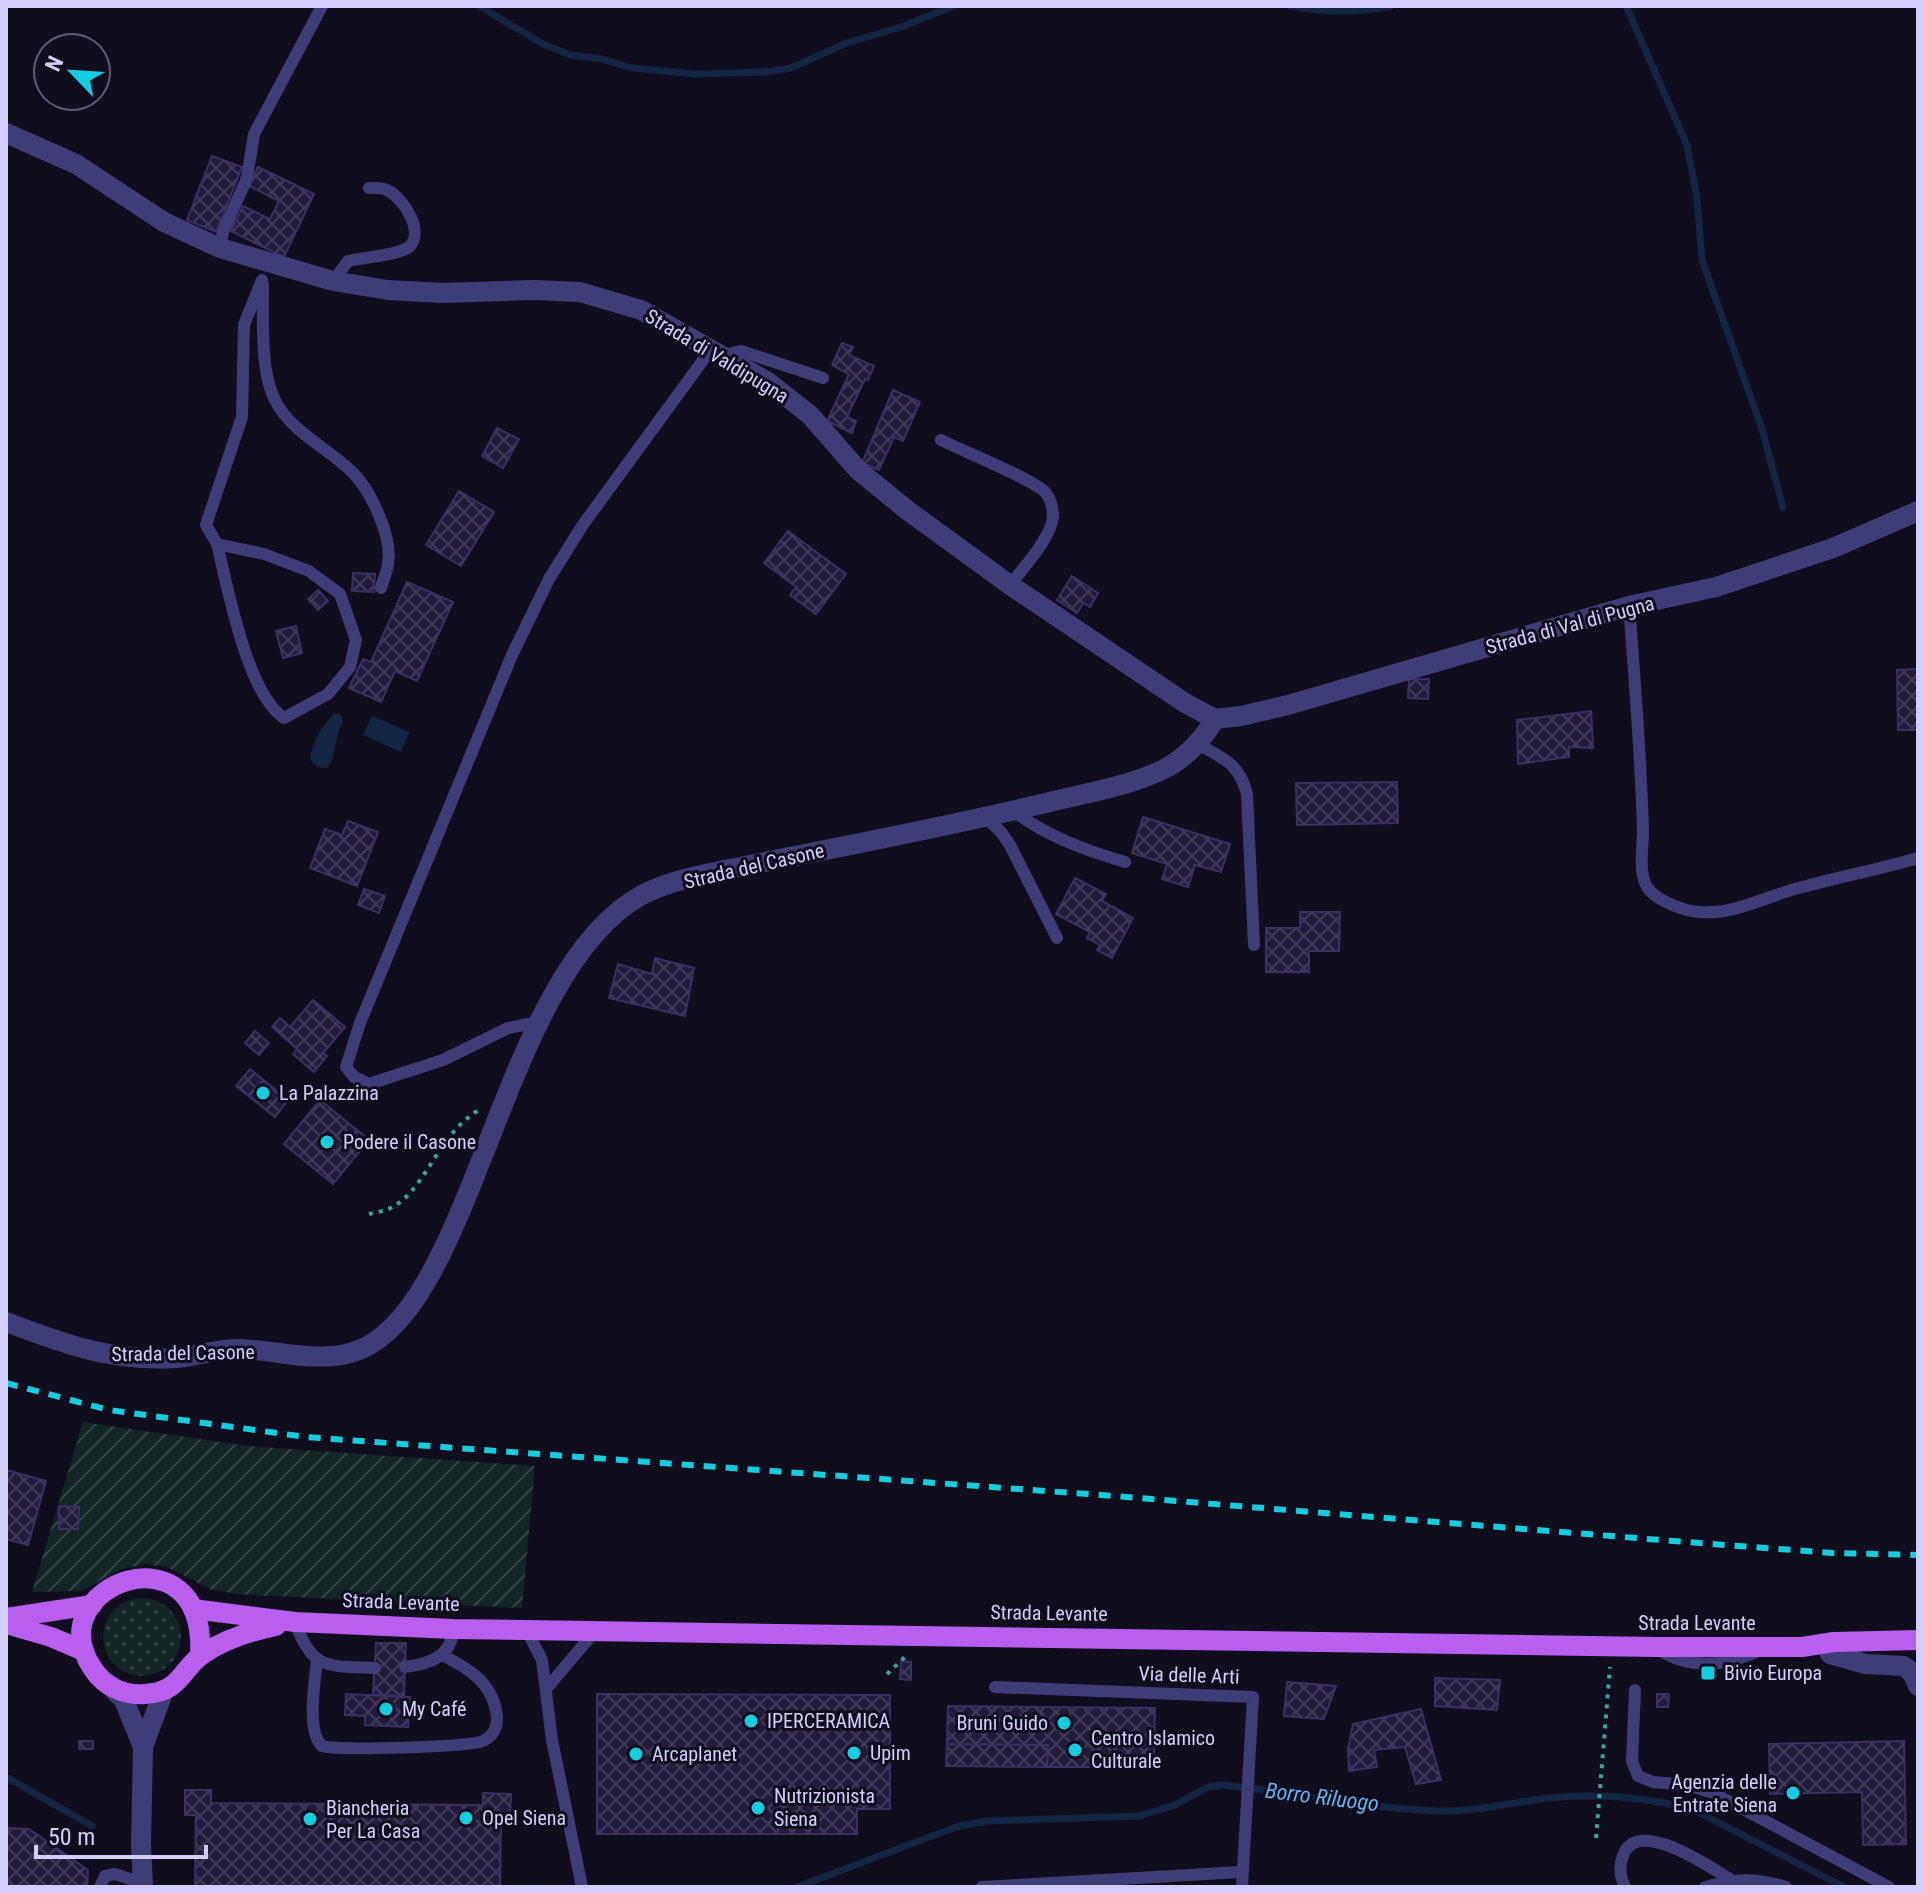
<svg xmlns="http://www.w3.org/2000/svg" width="1924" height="1893" font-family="'Roboto Condensed',sans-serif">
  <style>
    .grass { fill: url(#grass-dots) }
    .garden { fill: url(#garden-furrows) }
    .water { fill: #122542 }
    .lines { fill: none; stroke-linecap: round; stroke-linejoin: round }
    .stream { stroke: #122542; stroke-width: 7 }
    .building { fill: url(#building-cross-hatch); stroke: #3a3066; stroke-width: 2 }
    .path { stroke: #38a59e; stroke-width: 4; stroke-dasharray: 4 6; stroke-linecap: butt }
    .service { stroke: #3f3d78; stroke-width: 12 }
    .minor { stroke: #3f3d78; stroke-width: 20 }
    .primary { stroke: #b95ff0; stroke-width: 20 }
    .rail { stroke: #14cde0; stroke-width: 6; stroke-dasharray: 12 10; stroke-linecap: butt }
    .poi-dot { fill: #14cde0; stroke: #100e1d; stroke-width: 3 }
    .labels { text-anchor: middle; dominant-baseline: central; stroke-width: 6; stroke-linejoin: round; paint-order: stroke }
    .street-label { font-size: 20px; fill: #d3cefb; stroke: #100e1d }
    .poi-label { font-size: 20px; fill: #d3cefb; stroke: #100e1d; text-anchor: start }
    .water-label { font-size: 22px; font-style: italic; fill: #66b1f1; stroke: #100e1d }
  </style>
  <defs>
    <pattern id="grass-dots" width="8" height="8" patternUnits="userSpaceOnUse" patternTransform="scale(2)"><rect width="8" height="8" fill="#112625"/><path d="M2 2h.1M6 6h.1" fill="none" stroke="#334446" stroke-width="1.8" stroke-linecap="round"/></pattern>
    <pattern id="garden-furrows" width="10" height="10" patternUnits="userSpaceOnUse" patternTransform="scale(2)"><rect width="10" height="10" fill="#112625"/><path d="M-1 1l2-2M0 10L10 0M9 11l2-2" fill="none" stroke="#334446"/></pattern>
    <pattern id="building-cross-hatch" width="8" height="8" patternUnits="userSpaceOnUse" patternTransform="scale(2)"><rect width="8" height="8" fill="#221b3c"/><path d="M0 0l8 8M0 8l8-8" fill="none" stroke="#413b59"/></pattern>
  </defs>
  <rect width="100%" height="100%" fill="#100e1d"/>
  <circle class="grass" cx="142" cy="1637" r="39"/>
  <polygon class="garden" points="83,1422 248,1446 535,1466 522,1608 235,1594 210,1589 167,1567 145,1564 122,1569 81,1591 32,1592"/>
  <g class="water">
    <path d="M334 714H341L343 722C333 737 338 755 327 768L318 767 310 760C313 739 320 729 334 714Z"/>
    <polygon points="372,716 410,732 401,752 363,735"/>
  </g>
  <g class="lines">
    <g class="stream">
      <polyline points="479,6 543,44 570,55 602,59 632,68 696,74 766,72 791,68 844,44 904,26 953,6"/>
      <path d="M1290 6C1323 12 1357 13 1391 6"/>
      <polyline points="1626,6 1687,145 1697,198 1702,260 1762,429 1783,507"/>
      <polyline points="6,1777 92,1826"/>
      <path d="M797 1887 956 1827 987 1821 1139 1816 1175 1805 1208 1787 1222 1785C1295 1792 1367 1809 1440 1811 1476 1812 1513 1802 1549 1798 1595 1793 1649 1797 1694 1810L1844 1887"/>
    </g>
  </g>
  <g class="building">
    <polygon points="212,156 242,167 216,232 187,220"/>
    <polygon points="258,167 314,194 284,257 231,231 243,206 270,219 279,201 249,186"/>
    <polygon points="842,343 853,347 849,355 874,366 868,380 865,379 847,417 856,421 852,433 827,421 849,374 832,365"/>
    <polygon points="893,390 920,402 903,441 894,437 879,470 862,463"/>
    <polygon points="497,428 519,439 503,468 482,456"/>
    <polygon points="459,491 494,512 461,566 426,545"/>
    <polygon points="788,531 846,574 816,614 790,595 796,587 764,563"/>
    <polygon points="353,573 375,574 374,592 352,591"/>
    <polygon points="1072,576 1098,593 1090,607 1083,603 1077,613 1057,600"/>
    <polygon points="407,582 453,602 417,681 395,671 381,702 349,688 363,659 371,662"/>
    <polygon points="318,590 328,601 318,610 308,599"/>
    <polygon points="296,626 302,653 283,658 276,631"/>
    <polygon points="1918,669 1918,730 1898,730 1897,670"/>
    <polygon points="1409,679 1429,679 1428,699 1408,698"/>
    <polygon points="1591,711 1593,748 1569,747 1569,757 1518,764 1517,720"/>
    <polygon points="1397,782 1398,823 1297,825 1296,783"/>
    <polygon points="1143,817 1230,844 1221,872 1195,865 1188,887 1162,879 1167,864 1132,853"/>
    <polygon points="348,821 378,832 357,886 310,868 325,829 342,835"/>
    <polygon points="1075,878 1106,894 1102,901 1133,918 1112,958 1097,950 1100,945 1087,938 1090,932 1056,914"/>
    <polygon points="364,889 385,896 379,913 358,905"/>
    <polygon points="1300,912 1340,912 1339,951 1309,951 1309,972 1266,972 1266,928 1300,928"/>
    <polygon points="655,958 694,968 685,1016 609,998 618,964 652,974"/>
    <polygon points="313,1000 345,1027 323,1053 327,1056 314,1072 293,1054 297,1049 272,1027 280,1018 290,1027"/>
    <polygon points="255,1031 269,1043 259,1055 245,1043"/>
    <polygon points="250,1069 288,1100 275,1117 236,1086"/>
    <polygon points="320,1100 369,1140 333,1184 284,1144"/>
    <polygon points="6,1470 46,1481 28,1545 6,1539"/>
    <polygon points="59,1506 79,1507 78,1529 59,1529"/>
    <polygon points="376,1643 406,1643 404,1696 373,1695"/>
    <polygon points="901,1661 911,1662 911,1680 900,1679"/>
    <polygon points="1435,1678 1500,1680 1497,1710 1435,1706"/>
    <polygon points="1287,1682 1336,1686 1324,1719 1284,1716"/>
    <polygon points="346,1694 410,1697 408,1727 365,1725 365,1716 345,1715"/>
    <polygon points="597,1694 890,1695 890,1809 857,1809 857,1834 597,1834"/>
    <polygon points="1657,1694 1669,1694 1668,1707 1657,1707"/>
    <polygon points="948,1706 1155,1708 1154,1757 1100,1757 1099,1767 1047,1767 1048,1745 947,1744"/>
    <polygon points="1421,1709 1441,1780 1416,1784 1405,1747 1374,1750 1377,1767 1349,1771 1348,1749 1353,1724"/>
    <rect x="79" y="1741" width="14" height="8"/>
    <polygon points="1904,1741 1906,1844 1863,1845 1862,1792 1770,1794 1769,1744"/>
    <polygon points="947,1744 1048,1745 1047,1767 946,1766"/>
    <polygon points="185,1790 211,1790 211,1803 483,1805 483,1793 511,1794 510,1818 501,1818 500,1887 195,1887 196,1815 185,1815"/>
    <polygon points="6,1828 29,1829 88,1870 87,1887 6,1887"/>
  </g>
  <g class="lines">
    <g class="path">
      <path d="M369 1214C377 1212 387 1211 394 1206 427 1187 438 1134 479 1110"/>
      <polyline points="887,1674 906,1656"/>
      <polyline points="1596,1838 1610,1667"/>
    </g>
    <g class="service">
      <polyline points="220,248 223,232 247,178 254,134 322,6"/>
      <path d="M333 281 348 261C362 258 399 255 409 247 425 232 404 198 387 190 382 187 375 188 369 188"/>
      <path d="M263 285C263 318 260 371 275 400 290 431 326 447 350 470 370 488 393 537 388 564 387 572 383 580 381 588"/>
      <polyline points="723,355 741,351 823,378"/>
      <path d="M941 440C961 450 1035 480 1046 493 1051 500 1053 509 1053 517 1051 538 1023 568 1010 585"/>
      <path d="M217 544C228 588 247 694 284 718L328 694 350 667 356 640 340 594 309 571 264 554 217 544 206 525 242 417 244 325 262 280"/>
      <path d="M1629 606C1635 681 1641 756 1643 832 1643 849 1637 876 1650 891 1661 902 1684 911 1700 912 1736 915 1771 894 1806 886 1843 876 1881 869 1918 858"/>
      <path d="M1198 744C1224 759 1239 763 1247 794L1254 945"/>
      <path d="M1013 811C1047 836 1084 850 1125 862"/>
      <polyline points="985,817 1001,832 1010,845 1057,938"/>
      <polyline points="538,1022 508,1028 443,1060 369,1084 354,1077 346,1067 360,1023 512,655 549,579 582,526 712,348"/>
      <path d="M295 1622C312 1671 329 1666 375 1668"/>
      <polyline points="526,1629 542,1660 552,1740 582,1887"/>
      <path d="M1658 1649C1691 1671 1726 1666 1761 1650"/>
      <path d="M317 1660C315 1681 306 1731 322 1746 338 1751 467 1747 483 1741 493 1736 498 1727 497 1716 493 1683 470 1669 442 1655"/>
      <path d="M405 1667C429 1664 452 1657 453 1629"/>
      <polyline points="995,1687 1253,1697 1242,1887"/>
      <polyline points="547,1688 596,1630"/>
      <polyline points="1635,1690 1632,1761 1638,1776 1653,1782 1688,1785 1713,1793 1889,1887"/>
      <polyline points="100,1887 105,1876 115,1874 142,1883"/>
      <polyline points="982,1887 1241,1872"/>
      <path d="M1625 1887C1620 1877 1619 1866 1623 1856 1636 1815 1711 1868 1730 1879"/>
      <path d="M1705 1887C1738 1879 1752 1877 1786 1887"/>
    </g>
    <g class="minor">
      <polyline points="6,133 76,164 164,222 220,248 333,281 388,290 443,293 534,290 580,292 641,310 768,382 810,415 858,470 907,510 1010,585 1185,703 1215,719 1241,716 1288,705 1629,606 1716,587 1833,548 1918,511"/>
      <path d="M6 1322C64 1344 112 1362 176 1358 196 1356 214 1350 236 1349 273 1349 312 1363 350 1353 474 1321 498 973 642 895 676 877 723 871 760 863 859 843 960 824 1058 800 1095 791 1134 785 1168 767 1189 755 1203 739 1215 719"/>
      <polyline points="1830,1654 1866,1664 1904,1666 1913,1674 1918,1686"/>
      <polyline points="109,1685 124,1700 143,1747"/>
      <polyline points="143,1887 141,1844 143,1747 164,1690"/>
    </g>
    <g class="primary">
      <polyline points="193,1609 295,1622 453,1629 1655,1647 1802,1647 1834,1642 1918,1640"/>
      <polyline points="6,1618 92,1605"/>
      <polyline points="6,1624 51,1637 84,1651"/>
      <path d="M200 1656C208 1522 35 1585 93 1669 104 1686 124 1696 145 1694 181 1692 180 1670 203 1654 225 1639 251 1631 276 1626"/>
    </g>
    <polyline class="rail" points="6,1383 109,1410 306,1437 1101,1495 1673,1541 1832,1553 1918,1555"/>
  </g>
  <g class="poi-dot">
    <circle cx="263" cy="1093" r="8"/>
    <circle cx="327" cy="1142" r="8"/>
    <rect x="1700" y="1665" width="16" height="16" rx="4"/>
    <circle cx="386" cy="1709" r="8"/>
    <circle cx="751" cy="1721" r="8"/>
    <circle cx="1064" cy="1723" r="8"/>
    <circle cx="1075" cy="1750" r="8"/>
    <circle cx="854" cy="1753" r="8"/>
    <circle cx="636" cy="1754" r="8"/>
    <circle cx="1793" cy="1793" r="8"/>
    <circle cx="758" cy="1808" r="8"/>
    <circle cx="466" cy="1818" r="8"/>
    <circle cx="310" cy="1819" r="8"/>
  </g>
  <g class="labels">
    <g class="street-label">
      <text transform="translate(717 356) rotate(31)">Strada di Valdipugna</text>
      <text transform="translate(1570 625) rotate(-15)">Strada di Val di Pugna</text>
      <text transform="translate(754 866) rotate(-13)">Strada del Casone</text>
      <text transform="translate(183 1353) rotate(-1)">Strada del Casone</text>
      <text transform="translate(401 1602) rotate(2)">Strada Levante</text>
      <text transform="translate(1049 1613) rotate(1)">Strada Levante</text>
      <text x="1697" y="1623">Strada Levante</text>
      <text transform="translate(1189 1675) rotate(2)">Via delle Arti</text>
    </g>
    <g class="poi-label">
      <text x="279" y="1093">La Palazzina</text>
      <text x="343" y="1142">Podere il Casone</text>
      <text x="1724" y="1673">Bivio Europa</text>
      <text x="402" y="1709">My Café</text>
      <text x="767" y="1721">IPERCERAMICA</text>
      <text x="1048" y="1723" text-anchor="end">Bruni Guido</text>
      <text x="1091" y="1738">Centro Islamico<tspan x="1091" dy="23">Culturale</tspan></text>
      <text x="870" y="1753">Upim</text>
      <text x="652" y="1754">Arcaplanet</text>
      <text x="1777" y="1782" text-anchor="end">Agenzia delle<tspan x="1777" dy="23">Entrate Siena</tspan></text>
      <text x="774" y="1796">Nutrizionista<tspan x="774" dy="23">Siena</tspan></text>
      <text x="326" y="1808">Biancheria<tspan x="326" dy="23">Per La Casa</tspan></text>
      <text x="482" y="1818">Opel Siena</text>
    </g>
    <g class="water-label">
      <text transform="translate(1322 1797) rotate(7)">Borro Riluogo</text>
    </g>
  </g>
  <rect width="1924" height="1893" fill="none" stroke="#d3cefb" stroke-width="16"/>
  <g transform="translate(72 72) rotate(295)"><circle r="38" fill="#100e1d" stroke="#5e5b76" stroke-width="2"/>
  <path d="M0-6L14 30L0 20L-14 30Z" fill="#14cde0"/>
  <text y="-12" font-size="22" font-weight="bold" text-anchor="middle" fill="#d3cefb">N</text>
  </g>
  <path d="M36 1845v12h170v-12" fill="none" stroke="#d3cefb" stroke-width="4"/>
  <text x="48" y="1845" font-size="24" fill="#d3cefb" stroke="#100e1d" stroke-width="6" paint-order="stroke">50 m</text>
</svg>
